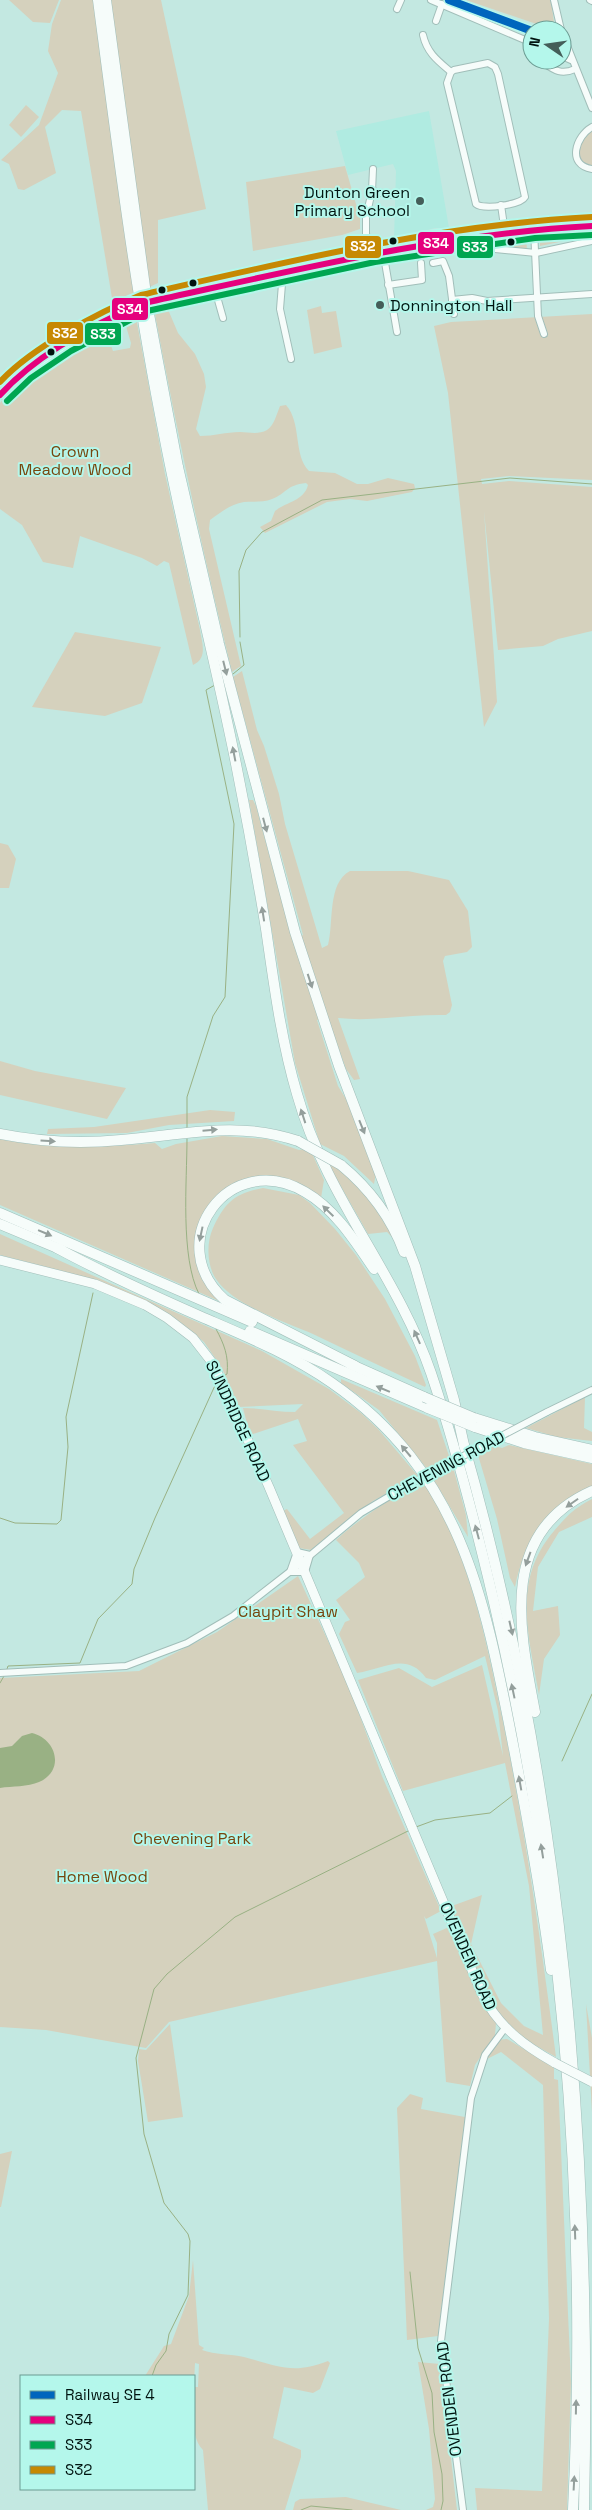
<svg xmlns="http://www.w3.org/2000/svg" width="592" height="2510" font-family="'Space Grotesk',sans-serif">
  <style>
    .built { fill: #b0ebe1 }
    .green { fill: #d5d1bd }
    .water { fill: #99b184 }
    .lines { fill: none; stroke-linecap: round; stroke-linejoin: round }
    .stream { stroke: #99b184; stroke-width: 1 }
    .minor-casing { stroke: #a1beb9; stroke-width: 8 }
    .major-casing { stroke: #a1beb9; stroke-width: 10 }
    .highway-casing { stroke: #a1beb9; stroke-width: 11 }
    .minor { stroke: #f6fcfa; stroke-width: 6 }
    .major { stroke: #f6fcfa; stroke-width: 9 }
    .highway { stroke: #f6fcfa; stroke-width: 10 }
    .minor-bridge-casing { stroke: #a1beb9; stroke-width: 8; stroke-linecap: butt }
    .major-bridge-casing { stroke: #a1beb9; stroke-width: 10; stroke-linecap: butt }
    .highway-bridge-casing { stroke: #a1beb9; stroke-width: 11; stroke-linecap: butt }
    .minor-bridge { stroke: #f6fcfa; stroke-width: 6 }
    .major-bridge { stroke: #f6fcfa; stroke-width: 9 }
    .highway-bridge { stroke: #f6fcfa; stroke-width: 10 }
    .bus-1-casing { stroke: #b4f7eb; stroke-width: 10 }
    .bus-2-casing { stroke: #b4f7eb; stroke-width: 10 }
    .bus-3-casing { stroke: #b4f7eb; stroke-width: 10 }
    .bus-1 { stroke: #e5007d; stroke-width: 6 }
    .bus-2 { stroke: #00a651; stroke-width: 6 }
    .bus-3 { stroke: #c68903; stroke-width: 6 }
    .rail-1-casing { stroke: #b4f7eb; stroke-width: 11 }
    .rail-1 { stroke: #0065bd; stroke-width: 8 }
    .oneway { fill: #949f9c }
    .poi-dot { fill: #445e59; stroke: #b4f7eb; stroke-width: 2 }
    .bus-dot { fill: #001410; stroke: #b4f7eb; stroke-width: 2 }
    .labels { text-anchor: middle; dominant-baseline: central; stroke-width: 4; stroke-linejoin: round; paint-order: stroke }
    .poi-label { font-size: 16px; fill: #001410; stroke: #b4f7eb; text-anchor: end }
    .park-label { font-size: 16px; fill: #77460e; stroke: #b4f7eb }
    .street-label { font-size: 16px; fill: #001410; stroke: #b4f7eb }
    .line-badge { stroke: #b4f7eb; stroke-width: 2 }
    .badge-label { font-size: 14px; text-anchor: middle; font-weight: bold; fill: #fff }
  </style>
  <rect width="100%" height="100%" fill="#c3e8e1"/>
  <polygon class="built" points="429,111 449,228 435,228 394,239 396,171 393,164 348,175 336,131"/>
  <g class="green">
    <polygon points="9,0 59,0 50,23 33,22"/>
    <polygon points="61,0 161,0 206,209 158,220 158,283 113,304 81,111 62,110 45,127 56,173 24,190 18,189 9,164 1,160 39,125 58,73 48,51 52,24"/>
    <polygon points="466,0 551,0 555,30 554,30"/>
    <polygon points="26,105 39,117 21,137 9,125"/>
    <polygon points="592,127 592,169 579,161 577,143"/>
    <polygon points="345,166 360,218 360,229 342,235 253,251 246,182"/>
    <polygon points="588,228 588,236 540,246 540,234"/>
    <polygon points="526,237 527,249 485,245 485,242"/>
    <path d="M164 300 178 333 195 354 204 374 206 387 196 429 200 436C214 436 226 432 240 432 249 432 258 435 267 430 274 426 277 413 280 406L286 405C302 423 293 455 309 471L335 473 357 484H368L388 478 414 484 415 488 412 492 367 501 350 499 327 502 265 533 260 527 271 521 275 511C286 502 304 501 308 485L306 483C286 485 286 494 272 499 263 503 253 501 244 502 231 504 221 512 210 520L209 529 241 666 232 672C202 550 176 427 153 304Z"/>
    <polygon points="321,306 322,313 336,311 342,347 314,354 307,310"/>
    <path d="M135 312 165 474 200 630C202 643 208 658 193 665L169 563 164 561 157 566 142 558 80 536 73 568 43 562 22 525 0 509V403L15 383 104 327 113 351 130 348 131 343 123 316Z"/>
    <polygon points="592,314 592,480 509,476 481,479 482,484 509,481 592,487 592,631 558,639 543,646 498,650 484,511 497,702 484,727 448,393 434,326 451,322"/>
    <polygon points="75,632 161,647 142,703 105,716 32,707"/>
    <path d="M242 671 257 730 264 746 279 794 285 824 322 948 328 945C334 923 327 883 350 871H408L449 880 468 911 472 947 467 952 445 956 443 961 452 1005 450 1012 446 1015C409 1014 374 1022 338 1018L360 1079 354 1080 346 1069 328 1019 317 1020 338 1086 349 1104 376 1173 374 1184 344 1156 320 1144 295 1063 249 800H253L256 806 292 939 303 935 233 677Z"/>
    <polygon points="0,843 8,845 16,859 9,888 0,888"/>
    <polygon points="0,1061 35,1071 126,1088 107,1119 0,1095"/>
    <polygon points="210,1110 235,1112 234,1121 169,1125 127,1133 47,1134 48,1129 94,1127"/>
    <path d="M222 1136 267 1139 299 1150 304 1149 312 1153 324 1180 321 1198C307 1187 291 1178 273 1176 229 1171 190 1211 195 1254 197 1266 202 1280 209 1289 213 1294 217 1296 219 1301L0 1205V1139C52 1150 102 1147 155 1143L162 1149 176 1144Z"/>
    <path d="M327 1162C359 1180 376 1208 394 1239L387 1232 368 1234Z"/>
    <path d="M263 1188 299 1195 310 1203 335 1229 356 1255 385 1299 415 1356 426 1385 425 1387C388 1370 351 1352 315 1335 286 1322 234 1306 216 1279 207 1266 206 1243 213 1228 225 1202 235 1193 263 1188Z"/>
    <path d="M0 1234 262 1351 329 1389 361 1413 378 1429 418 1476 373 1501 311 1550 299 1548 282 1511 287 1509 310 1539 344 1513 293 1445 307 1441 298 1419 250 1435 243 1408C261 1408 277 1412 295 1412L303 1404 238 1407 222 1368 204 1342 181 1323 73 1274 0 1255Z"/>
    <polygon points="341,1379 437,1420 450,1459 428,1470 379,1410 341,1383"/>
    <polygon points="585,1397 584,1428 592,1432 592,1441 557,1437 526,1428"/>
    <path d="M509 1445 592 1464V1486C548 1505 524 1541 515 1587L510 1578 497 1519 478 1455 494 1446 502 1448Z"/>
    <polygon points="453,1467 466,1515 468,1537 432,1477"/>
    <path d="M423 1481C469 1552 485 1635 502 1717 525 1829 541 1943 556 2057L517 2035 492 2006 449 1907 482 1895 471 1944 501 2003 524 2026 543 2035 529 1886 505 1763 403 1791 358 1680 399 1668 432 1687 482 1665 503 1756 498 1711 485 1656 435 1680 426 1678C407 1651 383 1669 357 1673L339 1634 345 1622 350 1620 336 1600 365 1577 359 1563 336 1540C361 1517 393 1497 423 1481Z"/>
    <path d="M592 1499V1517L559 1532 538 1567 533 1611 558 1606 560 1635 544 1659 539 1695C529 1637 511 1581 554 1531 567 1516 574 1508 592 1499Z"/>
    <polygon points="298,1576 348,1684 382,1776 441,1911 426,1919 424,1916 437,1958 437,1943 433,1934 449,1927 496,2023 495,2035 475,2065 470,2086 446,2082 437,1961 169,2022 146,2048 46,2030 0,2027 0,1678 139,1671 217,1632"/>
    <polygon points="586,2004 592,2038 592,2112"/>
    <polygon points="170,2024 183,2117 148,2122 138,2061 139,2049 146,2050"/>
    <polygon points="507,2039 554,2067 554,2079 558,2080 571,2383 567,2510 477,2510 475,2488 542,2491 549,2319 543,2085 501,2052 487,2059 498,2040"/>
    <polygon points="410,2094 423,2098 421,2109 465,2117 438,2336 407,2340 397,2108"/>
    <polygon points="12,2151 1,2207 0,2207 0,2154"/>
    <path d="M193 2260 199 2345 204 2348 202 2350C215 2355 231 2354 244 2357 278 2366 293 2375 328 2361L330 2363 320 2389 313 2393 284 2387 273 2438 301 2450V2457L285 2510H208L203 2450C189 2436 194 2406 194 2387H198L199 2364 195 2363 194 2383V2376H145L164 2346 171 2344 189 2296Z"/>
    <polygon points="418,2362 440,2364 457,2510 426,2510 433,2507 435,2499 429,2429"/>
    <polygon points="346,2497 401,2510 293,2510 295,2502 300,2499"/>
  </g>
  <path class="water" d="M32 1733C57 1739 65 1771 39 1782 28 1787 12 1786 0 1788V1748L12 1746 22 1736Z"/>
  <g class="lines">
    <g class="stream">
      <polyline points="240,637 239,571 246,550 262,532 322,500 510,478 592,484"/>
      <polyline points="233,674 244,665 240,642"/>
      <polyline points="187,1128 187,1097 213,1016 225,997 234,824 206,690 215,685"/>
      <path d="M187 1139C187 1181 180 1257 199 1294"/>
      <path d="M216 1329C224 1344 229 1356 227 1374L222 1377"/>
      <polyline points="0,1518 15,1523 57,1524 61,1520 68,1447 66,1417 93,1293"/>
      <polyline points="7,1669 8,1666 80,1663 98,1619 132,1584 134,1569 155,1518 217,1381"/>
      <polyline points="0,1683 4,1676"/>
      <polyline points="562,1761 592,1694"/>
      <polyline points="416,1827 435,1820 490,1813 512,1796"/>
      <polyline points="410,2272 418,2348 432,2393 434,2432 442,2474 443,2501 441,2510"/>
      <polyline points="152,2376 156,2365 166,2351 169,2334 188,2295 190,2241 188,2234 164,2203 144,2134 136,2058 154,1989 167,1974 235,1917 410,1830"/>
      <polyline points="301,2510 311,2506 352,2510"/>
    </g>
    <g class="minor-casing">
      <g id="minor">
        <polyline points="431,0 532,43"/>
        <polyline points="554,0 561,30"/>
        <polyline points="590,0 592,1"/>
        <polyline points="397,9 401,0"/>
        <polyline points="436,21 442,4"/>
        <polyline points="562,33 592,108"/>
        <path d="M423 35C427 53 438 61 451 72"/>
        <polyline points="562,56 571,60"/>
        <path d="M541 61C553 69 560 76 575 69"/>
        <path d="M488 63 495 67 498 74 525 197C521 205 483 210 476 204L447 83 451 72 454 70Z"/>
        <path d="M592 127C576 136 566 165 592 169"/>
        <polyline points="373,169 372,191 366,217 366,234 373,253"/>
        <polyline points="372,191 392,195"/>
        <polyline points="501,205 505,233"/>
        <polyline points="534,229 538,316 544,334"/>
        <polyline points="475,247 536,253 592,241"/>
        <polyline points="383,251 397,332"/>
        <polyline points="433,263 443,261 449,276 454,314"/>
        <polyline points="280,272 282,284 280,309 291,359"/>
        <polyline points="388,285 422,280 421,263"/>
        <polyline points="214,286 223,318"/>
        <polyline points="452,300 472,298 487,301 592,294"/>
        <polyline points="547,1412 592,1390"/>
        <polygon points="297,1552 310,1555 305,1572 290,1572"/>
        <polyline points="0,1673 126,1666 187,1643 233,1616 301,1563 361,1513 410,1484"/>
        <polyline points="463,2510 441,2341 471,2098 485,2055 505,2028"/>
      </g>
    </g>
    <g class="major-casing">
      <g id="major">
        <polyline points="161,298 373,253 534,229 592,226"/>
        <polyline points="0,395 22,372 131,308"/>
        <path d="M0 1260 95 1284 145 1305 167 1318 193 1338 214 1365 269 1487 482 1994C499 2027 523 2045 555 2063"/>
      </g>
    </g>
    <g class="highway-casing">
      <g id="highway">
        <path d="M98 0C117 145 135 291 164 435 185 545 214 654 236 764 247 819 257 874 266 929 274 984 281 1040 297 1094 326 1198 397 1274 431 1373 456 1447 475 1522 493 1598 563 1896 588 2204 573 2510"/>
        <polyline points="106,0 148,309 178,467 219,644 295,932 339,1066 415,1266 454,1400 464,1445"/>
        <path d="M0 1134C40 1142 81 1144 121 1140 184 1135 236 1120 298 1141"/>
        <path d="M341 1165C370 1189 391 1217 404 1252"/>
        <polyline points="0,1213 252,1322"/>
        <polyline points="0,1224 62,1250"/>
        <path d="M57 1248C105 1274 154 1296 204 1318 248 1337 292 1355 332 1383 460 1472 484 1595 512 1739 527 1816 541 1893 551 1970"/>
        <polyline points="250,1331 428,1408"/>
        <polyline points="350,1364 424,1397"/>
        <path d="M355 1366 225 1300C160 1242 230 1148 305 1192 335 1209 355 1241 374 1269"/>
        <polyline points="474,1418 535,1437 592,1450"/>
        <polyline points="475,1427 524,1443 592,1458"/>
        <path d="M464 1445C563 1792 592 2150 584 2510"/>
        <path d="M535 1712C520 1632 497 1533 592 1491"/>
      </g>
    </g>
    <use href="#minor" class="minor"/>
    <use href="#major" class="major"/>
    <use href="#highway" class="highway"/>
    <g class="minor-bridge-casing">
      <polyline id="minor-bridge" points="410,1484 547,1412"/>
    </g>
    <g class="major-bridge-casing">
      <g id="major-bridge">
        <polyline points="131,308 161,298"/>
        <polyline points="555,2063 592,2082"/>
      </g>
    </g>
    <g class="highway-bridge-casing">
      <g id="highway-bridge">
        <polyline points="298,1141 341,1165"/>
        <polyline points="424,1397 474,1418"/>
        <polyline points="428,1408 475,1427"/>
      </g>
    </g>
    <use href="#minor-bridge" class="minor-bridge"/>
    <use href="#major-bridge" class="major-bridge"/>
    <use href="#highway-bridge" class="highway-bridge"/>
    <g class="bus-1-casing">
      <path id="bus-1" d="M0 395C37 354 94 324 144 303 292 271 440 234 592 226"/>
    </g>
    <g class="bus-2-casing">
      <polyline id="bus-2" points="7,401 31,378 71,351 147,311 375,262 535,238 592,235"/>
    </g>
    <g class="bus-3-casing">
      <path id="bus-3" d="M0 382C31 348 99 312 141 295 290 261 439 225 592 217"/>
    </g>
    <use href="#bus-1" class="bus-1"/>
    <use href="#bus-2" class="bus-2"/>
    <use href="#bus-3" class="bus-3"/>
    <g class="rail-1-casing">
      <polyline id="rail-1" points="449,0 532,31"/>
    </g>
    <use href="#rail-1" class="rail-1"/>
  </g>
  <defs><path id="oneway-solid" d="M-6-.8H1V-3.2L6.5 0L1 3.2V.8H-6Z" transform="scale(1.25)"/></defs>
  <g class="oneway">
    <use href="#oneway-solid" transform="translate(225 668) rotate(76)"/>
    <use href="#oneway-solid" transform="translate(234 754) rotate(-101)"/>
    <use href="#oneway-solid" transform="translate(265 825) rotate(75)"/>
    <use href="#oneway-solid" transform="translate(263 914) rotate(-99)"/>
    <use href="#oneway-solid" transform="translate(310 981) rotate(72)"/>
    <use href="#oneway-solid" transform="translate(303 1116) rotate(-108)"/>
    <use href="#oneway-solid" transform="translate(362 1127) rotate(68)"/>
    <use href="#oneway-solid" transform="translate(210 1130) rotate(-5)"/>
    <use href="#oneway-solid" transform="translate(48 1141) rotate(4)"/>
    <use href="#oneway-solid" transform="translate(328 1211) rotate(-136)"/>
    <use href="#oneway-solid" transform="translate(45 1233) rotate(23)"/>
    <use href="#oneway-solid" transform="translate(201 1234) rotate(102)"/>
    <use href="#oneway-solid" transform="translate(417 1337) rotate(-114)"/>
    <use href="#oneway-solid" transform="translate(383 1389) rotate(-157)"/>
    <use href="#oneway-solid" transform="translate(406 1451) rotate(-130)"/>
    <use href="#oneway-solid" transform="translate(572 1503) rotate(145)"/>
    <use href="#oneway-solid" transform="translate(477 1532) rotate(-105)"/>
    <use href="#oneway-solid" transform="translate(528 1559) rotate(110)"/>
    <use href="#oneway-solid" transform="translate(511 1628) rotate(77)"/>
    <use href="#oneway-solid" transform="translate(513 1691) rotate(-102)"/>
    <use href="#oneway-solid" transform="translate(520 1783) rotate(-100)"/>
    <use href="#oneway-solid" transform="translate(542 1851) rotate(-99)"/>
    <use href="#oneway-solid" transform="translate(575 2232) rotate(-92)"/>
    <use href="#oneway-solid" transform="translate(576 2407) rotate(-89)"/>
    <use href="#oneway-solid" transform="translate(574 2483) rotate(-87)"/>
  </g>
  <g class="poi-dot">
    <circle cx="420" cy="201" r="5"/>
    <circle cx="380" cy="305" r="5"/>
  </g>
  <g class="bus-dot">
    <circle cx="393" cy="241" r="4.5"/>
    <circle cx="511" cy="242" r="4.5"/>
    <circle cx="193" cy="283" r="4.5"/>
    <circle cx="162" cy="290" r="4.5"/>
    <circle cx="51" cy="352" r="4.5"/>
  </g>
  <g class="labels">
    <g class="poi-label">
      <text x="410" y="192">Dunton Green<tspan x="410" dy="18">Primary School</tspan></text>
      <text x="390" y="305" text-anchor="start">Donnington Hall</text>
    </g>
    <g class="park-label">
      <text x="75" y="451">Crown<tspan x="75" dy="18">Meadow Wood</tspan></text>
      <text x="288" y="1611">Claypit Shaw</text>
      <text x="192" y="1838">Chevening Park</text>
      <text x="102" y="1876">Home Wood</text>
    </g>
    <g class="street-label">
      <text transform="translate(238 1421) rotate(65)">SUNDRIDGE ROAD</text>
      <text transform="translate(446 1466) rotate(-28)">CHEVENING ROAD</text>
      <text transform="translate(468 1956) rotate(66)">OVENDEN ROAD</text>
      <text transform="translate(449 2399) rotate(-97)">OVENDEN ROAD</text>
    </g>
  </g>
  <g class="line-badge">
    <rect x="417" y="231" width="38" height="24" rx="5" fill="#e5007d"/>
    <rect x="344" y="235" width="38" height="24" rx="5" fill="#c68903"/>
    <rect x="456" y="235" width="38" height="24" rx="5" fill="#00a651"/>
    <rect x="111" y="297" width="38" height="24" rx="5" fill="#e5007d"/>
    <rect x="46" y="321" width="38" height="24" rx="5" fill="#c68903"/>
    <rect x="84" y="322" width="38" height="24" rx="5" fill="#00a651"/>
  </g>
  <g class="badge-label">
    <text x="436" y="248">S34</text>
    <text x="363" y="251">S32</text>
    <text x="475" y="252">S33</text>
    <text x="130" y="314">S34</text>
    <text x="65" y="338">S32</text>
    <text x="103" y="339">S33</text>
  </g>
  <rect x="20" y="2375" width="175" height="115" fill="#b4f7eb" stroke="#6c9c93"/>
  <rect x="30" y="2391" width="25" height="8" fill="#0065bd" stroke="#6c9c93"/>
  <text x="65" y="2400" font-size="15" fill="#001410">Railway SE 4</text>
  <rect x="30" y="2416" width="25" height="8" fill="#e5007d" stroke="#6c9c93"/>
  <text x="65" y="2425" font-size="15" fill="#001410">S34</text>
  <rect x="30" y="2441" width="25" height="8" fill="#00a651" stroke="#6c9c93"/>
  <text x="65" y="2450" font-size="15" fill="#001410">S33</text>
  <rect x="30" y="2466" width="25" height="8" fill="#c68903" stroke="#6c9c93"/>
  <text x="65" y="2475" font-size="15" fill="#001410">S32</text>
  <g transform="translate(547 45) rotate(283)"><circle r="24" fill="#b4f7eb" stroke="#6c9c93"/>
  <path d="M0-4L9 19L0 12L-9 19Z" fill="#445e59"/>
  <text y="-8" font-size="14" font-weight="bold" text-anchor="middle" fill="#001410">N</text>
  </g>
</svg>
